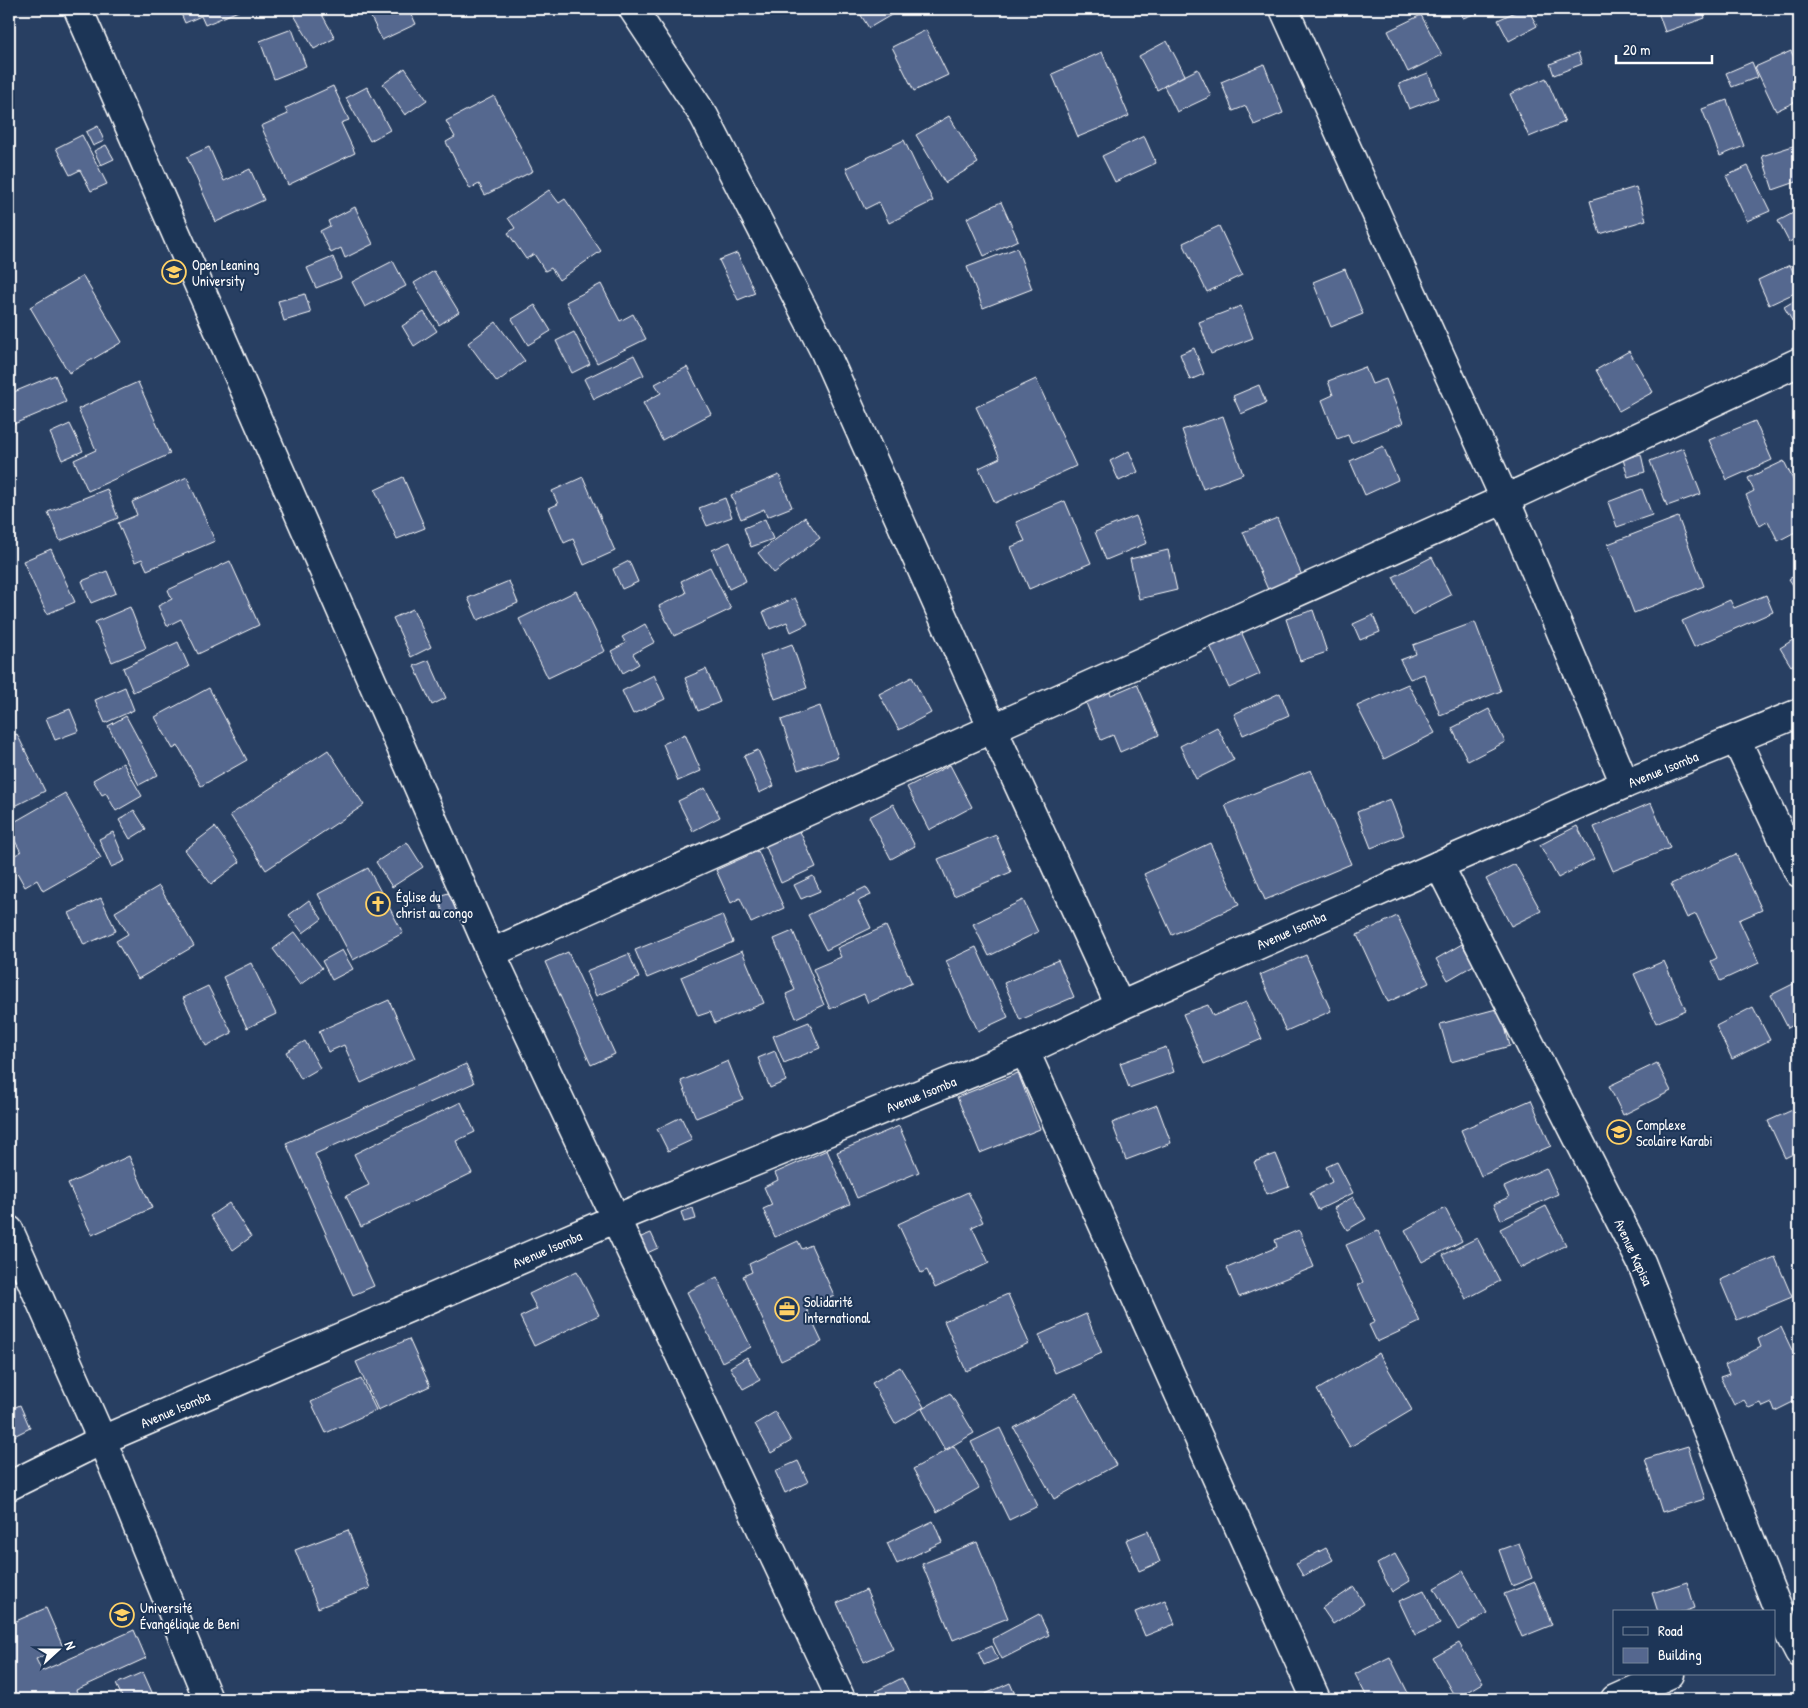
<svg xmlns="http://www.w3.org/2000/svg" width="1808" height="1708" font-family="'Patrick Hand',sans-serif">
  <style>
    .building { fill: #55678f; stroke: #fff }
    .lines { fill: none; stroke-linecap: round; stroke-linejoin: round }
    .minor-casing { stroke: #fff; stroke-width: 31 }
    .minor { stroke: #1d3557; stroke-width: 28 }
    .labels { text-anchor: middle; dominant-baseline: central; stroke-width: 4; stroke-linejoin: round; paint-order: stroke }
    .poi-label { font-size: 14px; fill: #fff; stroke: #1d3557; text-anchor: start }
    .street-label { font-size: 14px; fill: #fff; stroke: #1d3557 }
  </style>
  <rect width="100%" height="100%" fill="#283f62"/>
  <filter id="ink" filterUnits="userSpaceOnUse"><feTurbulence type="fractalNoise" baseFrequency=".02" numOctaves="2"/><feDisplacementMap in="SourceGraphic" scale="10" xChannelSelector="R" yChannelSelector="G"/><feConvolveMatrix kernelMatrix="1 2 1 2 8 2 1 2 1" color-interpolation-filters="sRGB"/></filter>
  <g filter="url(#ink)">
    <g class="building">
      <polygon points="179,9 243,9 205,25 201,16 185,23"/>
      <polygon points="306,9 319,9 335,38 314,49 294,15"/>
      <polygon points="367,9 409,9 416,24 382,40"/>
      <polygon points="857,9 897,9 898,11 869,28"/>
      <polygon points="1460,9 1488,9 1463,18"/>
      <polygon points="1521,9 1528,9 1537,26 1509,41 1498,20"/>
      <polygon points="1657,9 1702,9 1705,18 1665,32"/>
      <polygon points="1421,15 1442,55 1408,72 1388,31"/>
      <polygon points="292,29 306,66 274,79 260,41"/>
      <polygon points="926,30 948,75 914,91 892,47"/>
      <polygon points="1167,41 1185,75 1157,90 1139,56"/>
      <polygon points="1791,51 1799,69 1799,100 1776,111 1755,67"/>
      <polygon points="1102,52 1129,116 1078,137 1052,74"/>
      <polygon points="1578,53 1582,64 1554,75 1550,64"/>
      <polygon points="1752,62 1758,77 1732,87 1726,73"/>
      <polygon points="1264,64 1283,113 1254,125 1246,106 1233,111 1221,82"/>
      <polygon points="405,68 427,100 405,115 383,84"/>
      <polygon points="1198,69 1211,96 1177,112 1164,86"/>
      <polygon points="1428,73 1438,98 1409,109 1399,84"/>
      <polygon points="1546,78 1565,122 1529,137 1510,94"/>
      <polygon points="333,86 349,120 341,123 355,153 288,185 261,126 288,114 285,108"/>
      <polygon points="367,87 390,130 370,141 346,98"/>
      <polygon points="494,96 533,171 485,195 479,184 470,189 446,142 455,137 446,121"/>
      <polygon points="1727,100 1744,146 1720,156 1702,109"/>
      <polygon points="949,116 978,163 945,183 916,135"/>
      <polygon points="98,126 104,141 93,146 86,132"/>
      <polygon points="82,135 107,184 91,191 80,170 70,175 56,148"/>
      <polygon points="1144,136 1156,163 1115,182 1102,156"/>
      <polygon points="904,140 933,201 889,223 879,202 865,209 846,168"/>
      <polygon points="1799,144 1799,181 1773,190 1762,156"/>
      <polygon points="106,145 114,159 101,165 94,151"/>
      <polygon points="209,147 224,181 250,169 264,200 216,222 187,157"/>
      <polygon points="1748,166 1770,211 1747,221 1726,176"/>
      <polygon points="1636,187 1646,220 1600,234 1590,201"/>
      <polygon points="549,190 559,203 565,199 601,251 559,280 551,268 545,271 534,254 526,259 508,233 515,228 508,218"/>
      <polygon points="1001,202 1018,240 984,256 967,218"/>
      <polygon points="355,207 373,244 345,258 341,248 331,253 320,231 330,226 328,221"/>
      <polygon points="1799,210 1799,237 1789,242 1778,221"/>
      <polygon points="1219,226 1242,275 1207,292 1183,243"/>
      <polygon points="1017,248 1032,289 983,308 967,267"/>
      <polygon points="737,253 755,293 738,300 719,260"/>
      <polygon points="333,257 341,278 316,288 307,268"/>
      <polygon points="393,261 406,286 365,307 352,282"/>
      <polygon points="1790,265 1799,284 1799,291 1769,305 1758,280"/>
      <polygon points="1345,269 1363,314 1331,327 1313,282"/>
      <polygon points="434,271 459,312 439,325 414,283"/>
      <polygon points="83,276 122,342 69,373 30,307"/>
      <polygon points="601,284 620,321 633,314 646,339 597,363 566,302"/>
      <polygon points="305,294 311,313 284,321 278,301"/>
      <polygon points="1799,298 1799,328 1797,329 1784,307"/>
      <polygon points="535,305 551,331 528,345 512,319"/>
      <polygon points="1241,306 1253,338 1211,354 1199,322"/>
      <polygon points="424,312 437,331 414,346 402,326"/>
      <polygon points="496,322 525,361 497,382 468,343"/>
      <polygon points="574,332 590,364 572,373 556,341"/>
      <polygon points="1194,348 1204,374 1190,380 1180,354"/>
      <polygon points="1629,351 1653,392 1619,411 1596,370"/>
      <polygon points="634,355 644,375 594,399 584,379"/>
      <polygon points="687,367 711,414 662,440 643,403 661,393 655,384"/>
      <polygon points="1365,367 1372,384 1386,379 1403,423 1351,443 1348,435 1337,439 1322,400 1333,395 1328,381"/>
      <polygon points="55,375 66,402 9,426 9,394"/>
      <polygon points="1036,379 1076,466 995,503 979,468 1000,458 976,407"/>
      <polygon points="138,382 170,454 88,491 74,460 96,450 78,409"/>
      <polygon points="1259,385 1266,403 1241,414 1233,396"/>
      <polygon points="1223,416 1243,474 1203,489 1182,430"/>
      <polygon points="1755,421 1772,460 1727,480 1709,440"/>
      <polygon points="70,424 83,451 62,460 50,433"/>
      <polygon points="1383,446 1398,480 1365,495 1350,461"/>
      <polygon points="1683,448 1701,494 1667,506 1650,461"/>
      <polygon points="1129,451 1138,472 1119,481 1110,461"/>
      <polygon points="1641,454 1645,472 1628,477 1623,459"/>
      <polygon points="1784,461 1799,492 1799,530 1778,541 1768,521 1760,526 1746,495 1754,491 1748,478"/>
      <polygon points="779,475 792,507 767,517 764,509 741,519 731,495"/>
      <polygon points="187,477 215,541 147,570 142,559 135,562 118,523 137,515 132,502"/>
      <polygon points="403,477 425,528 397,539 375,490"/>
      <polygon points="583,477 615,551 584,565 573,539 564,543 549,508 558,504 552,491"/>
      <polygon points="107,489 118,518 60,541 48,512"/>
      <polygon points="1642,489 1652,515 1617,527 1608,502"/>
      <polygon points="725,498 732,517 707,526 699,508"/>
      <polygon points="1065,501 1091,563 1029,589 1011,547 1025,541 1016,522"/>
      <polygon points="1136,516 1147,543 1106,560 1095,532"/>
      <polygon points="805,517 820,538 774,573 758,553"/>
      <polygon points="1678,517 1704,586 1634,613 1608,544"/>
      <polygon points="1277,518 1303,578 1269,592 1243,532"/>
      <polygon points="765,519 773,539 751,547 744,528"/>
      <polygon points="730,542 746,581 729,589 712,550"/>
      <polygon points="51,549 75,602 47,614 23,561"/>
      <polygon points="1168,550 1177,590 1139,599 1130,559"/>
      <polygon points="1432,557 1451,595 1412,615 1393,577"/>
      <polygon points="230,561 259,625 198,654 181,619 167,626 158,606 172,599 168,590"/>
      <polygon points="629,561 638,582 622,589 613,569"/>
      <polygon points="710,567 731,609 674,636 659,606 686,593 681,581"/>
      <polygon points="107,571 116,593 91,603 82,581"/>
      <polygon points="1799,573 1799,594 1789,579"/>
      <polygon points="509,581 518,603 478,620 468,598"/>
      <polygon points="576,591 605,651 548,678 519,619"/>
      <polygon points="1766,595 1773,612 1694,647 1682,621 1730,600 1734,608"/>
      <polygon points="795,598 808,624 791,632 787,622 770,629 763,612"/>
      <polygon points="130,607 146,648 112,662 95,622"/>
      <polygon points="413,609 431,647 411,657 393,618"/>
      <polygon points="1313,610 1327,652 1300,661 1286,619"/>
      <polygon points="1373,615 1380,632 1360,640 1353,624"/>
      <polygon points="1475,622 1501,691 1440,715 1424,674 1410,679 1400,660 1416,654 1413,645"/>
      <polygon points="645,624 655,642 633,654 639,664 623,673 611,651 626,643 622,637"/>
      <polygon points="1239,627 1260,674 1229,688 1208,641"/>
      <polygon points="1799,636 1799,661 1791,666 1780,648"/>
      <polygon points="178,642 189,667 133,692 123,668"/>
      <polygon points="792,644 807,688 775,699 760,656"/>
      <polygon points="429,660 446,698 432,705 414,666"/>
      <polygon points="706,669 720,702 698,711 685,678"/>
      <polygon points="654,675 665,699 633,714 622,691"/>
      <polygon points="912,677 931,713 899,730 879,694"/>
      <polygon points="1137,684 1159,735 1120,752 1113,735 1101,740 1084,698 1108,689 1111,695"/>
      <polygon points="1408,684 1435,733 1384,759 1357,706"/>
      <polygon points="125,687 134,710 105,723 95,700"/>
      <polygon points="209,688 247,760 201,786 178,746 173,749 155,717"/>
      <polygon points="1280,693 1289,715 1243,735 1234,714"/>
      <polygon points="820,706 838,757 798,770 781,720"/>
      <polygon points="70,709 79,731 55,740 46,718"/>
      <polygon points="1489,709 1505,742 1468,761 1452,728"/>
      <polygon points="126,716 158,775 139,785 108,726"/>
      <polygon points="1217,727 1234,760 1196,779 1180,746"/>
      <polygon points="17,734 45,791 9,809 9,737"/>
      <polygon points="685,734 701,771 678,781 663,744"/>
      <polygon points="328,750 364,805 266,870 230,815"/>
      <polygon points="758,750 774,786 759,793 744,756"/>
      <polygon points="123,763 142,796 116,811 106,793 102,795 93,780"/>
      <polygon points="950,765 972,807 929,830 907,787"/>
      <polygon points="1311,770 1351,864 1265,900 1225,805"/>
      <polygon points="705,788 720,817 693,831 678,801"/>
      <polygon points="65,793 101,858 43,891 37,880 25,887 9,858 21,852 9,830 9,825"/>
      <polygon points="1390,799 1404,835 1371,848 1357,812"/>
      <polygon points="1651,803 1670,848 1613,871 1594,827"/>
      <polygon points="893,804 915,846 891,859 869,817"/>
      <polygon points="134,810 146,829 130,839 119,820"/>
      <polygon points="1577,826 1594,859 1558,878 1540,845"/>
      <polygon points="215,827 240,862 211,884 185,850"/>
      <polygon points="798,827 816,867 781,883 764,842"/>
      <polygon points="113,832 125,861 111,867 99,839"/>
      <polygon points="996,835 1011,872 954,896 938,859"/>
      <polygon points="407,842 423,867 392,887 376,862"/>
      <polygon points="1210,843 1239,905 1172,935 1144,874"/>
      <polygon points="758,851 784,908 751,923 740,898 731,903 716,870"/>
      <polygon points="1736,854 1762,910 1739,920 1759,963 1720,981 1711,961 1717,958 1696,914 1687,918 1671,884"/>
      <polygon points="1515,864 1541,911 1511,926 1486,879"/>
      <polygon points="368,868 403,933 353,960 318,894"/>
      <polygon points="813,876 820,891 801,899 794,885"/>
      <polygon points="159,886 194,946 138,979 116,941 128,934 115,912"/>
      <polygon points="866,887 871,895 858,901 871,928 826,950 808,915"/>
      <polygon points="459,890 465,909 444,916 438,896"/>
      <polygon points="101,898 116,931 84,945 69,913"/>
      <polygon points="309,900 322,919 303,933 289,915"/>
      <polygon points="1023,900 1038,932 989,956 973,924"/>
      <polygon points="722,915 733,942 647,978 635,950"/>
      <polygon points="1397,916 1429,983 1388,1002 1357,935"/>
      <polygon points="886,926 912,983 868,1003 864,994 830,1009 813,969 841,957 837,948"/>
      <polygon points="793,931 824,1005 796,1018 786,994 795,990 774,939"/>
      <polygon points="295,932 322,968 300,985 273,949"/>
      <polygon points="1462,944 1474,965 1448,980 1436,959"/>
      <polygon points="976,947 1008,1017 978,1031 946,961"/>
      <polygon points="342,950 353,969 332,980 322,961"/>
      <polygon points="742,951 764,1003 715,1023 710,1012 698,1016 681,977"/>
      <polygon points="568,952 615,1054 591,1065 545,962"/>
      <polygon points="629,954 639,978 596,996 586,971"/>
      <polygon points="1306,955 1331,1011 1286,1031 1260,975"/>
      <polygon points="1058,960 1074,997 1020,1020 1004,983"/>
      <polygon points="1664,961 1686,1010 1656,1023 1634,974"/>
      <polygon points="251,963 276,1014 247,1028 223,977"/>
      <polygon points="1799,981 1799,1022 1788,1028 1771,995"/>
      <polygon points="208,986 232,1033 206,1046 183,998"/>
      <polygon points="389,1000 415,1058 361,1083 344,1045 328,1052 319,1031"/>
      <polygon points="1246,1002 1262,1039 1204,1064 1183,1014 1208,1005 1213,1016"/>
      <polygon points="1753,1007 1770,1040 1732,1059 1716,1026"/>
      <polygon points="1500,1008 1510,1046 1451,1062 1440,1024"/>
      <polygon points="809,1022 820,1048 784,1063 773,1036"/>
      <polygon points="305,1041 320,1068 301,1079 286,1052"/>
      <polygon points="1166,1047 1174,1072 1129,1088 1120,1063"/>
      <polygon points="775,1051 786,1081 770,1088 758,1058"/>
      <polygon points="728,1061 743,1099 696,1118 681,1081"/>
      <polygon points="1657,1063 1671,1091 1623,1115 1609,1086"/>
      <polygon points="466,1064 474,1083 315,1154 374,1286 353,1295 286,1143"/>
      <polygon points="1018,1073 1040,1129 980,1153 957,1097"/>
      <polygon points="1531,1100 1551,1146 1481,1176 1461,1130"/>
      <polygon points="461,1102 475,1132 456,1141 472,1173 361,1227 346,1196 369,1185 354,1154"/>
      <polygon points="1157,1105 1171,1143 1126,1160 1112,1123"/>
      <polygon points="1799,1107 1799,1151 1785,1158 1768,1121"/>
      <polygon points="681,1117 692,1140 668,1151 657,1129"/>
      <polygon points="899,1126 919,1172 857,1198 837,1152"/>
      <polygon points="827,1150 850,1204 775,1237 763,1209 772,1205 764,1187 778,1180 775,1173"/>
      <polygon points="1276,1154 1289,1186 1267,1194 1254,1162"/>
      <polygon points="129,1156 152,1208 92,1235 68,1184"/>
      <polygon points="1337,1162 1353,1193 1318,1210 1310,1193 1332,1182 1326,1167"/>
      <polygon points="1546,1168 1558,1194 1501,1220 1494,1204 1509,1197 1504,1187"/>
      <polygon points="968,1192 983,1222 972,1227 989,1263 935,1288 927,1270 921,1273 898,1224"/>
      <polygon points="1353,1197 1366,1219 1347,1230 1334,1208"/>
      <polygon points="229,1203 251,1237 233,1250 210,1216"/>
      <polygon points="1546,1206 1566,1245 1520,1268 1500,1229"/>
      <polygon points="693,1208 696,1219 684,1222 681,1212"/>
      <polygon points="1445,1208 1462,1241 1422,1262 1405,1230"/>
      <polygon points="1299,1230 1314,1267 1239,1297 1227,1268 1277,1247 1275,1240"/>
      <polygon points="1378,1231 1420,1322 1377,1342 1369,1325 1375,1322 1358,1285 1363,1282 1346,1245"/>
      <polygon points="651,1233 658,1248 643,1255 636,1239"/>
      <polygon points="1477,1238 1500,1281 1466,1299 1443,1255"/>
      <polygon points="798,1241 802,1249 811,1245 834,1295 806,1308 822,1342 781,1361 743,1276 752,1272 749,1264"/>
      <polygon points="1775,1257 1792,1297 1737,1320 1720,1280"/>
      <polygon points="577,1271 599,1315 534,1346 520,1317 537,1309 529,1294"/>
      <polygon points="717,1277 751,1347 722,1362 687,1292"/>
      <polygon points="1008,1294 1029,1343 966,1371 944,1321"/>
      <polygon points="1086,1314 1102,1353 1055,1373 1039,1335"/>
      <polygon points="1781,1327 1799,1365 1799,1399 1775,1411 1772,1403 1763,1407 1761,1403 1749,1408 1744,1400 1734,1405 1720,1377 1729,1374 1725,1365 1761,1347 1758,1339"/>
      <polygon points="409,1339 430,1386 378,1410 356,1362"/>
      <polygon points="1379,1353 1412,1410 1350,1447 1317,1390"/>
      <polygon points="747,1357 760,1380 743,1389 730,1367"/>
      <polygon points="900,1367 924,1407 895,1424 872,1383"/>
      <polygon points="361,1379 376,1410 326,1433 311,1402"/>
      <polygon points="950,1393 974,1433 945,1450 922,1409"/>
      <polygon points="1076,1393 1116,1465 1054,1499 1014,1428"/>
      <polygon points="20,1405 30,1428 12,1437 9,1430 9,1410"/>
      <polygon points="1799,1407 1799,1430 1793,1409"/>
      <polygon points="775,1412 791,1441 771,1453 755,1424"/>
      <polygon points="1000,1428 1038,1506 1009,1520 971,1442"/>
      <polygon points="954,1446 979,1488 937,1512 913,1469"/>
      <polygon points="1688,1446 1705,1499 1662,1512 1645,1459"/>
      <polygon points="798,1461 808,1482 785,1493 775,1471"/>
      <polygon points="933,1521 942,1542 897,1564 887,1543"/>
      <polygon points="348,1530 370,1588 318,1608 295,1550"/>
      <polygon points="1148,1531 1160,1562 1139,1571 1126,1540"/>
      <polygon points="977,1542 1008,1618 953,1640 922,1564"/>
      <polygon points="1519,1543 1532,1578 1512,1586 1499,1550"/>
      <polygon points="1326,1548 1333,1560 1303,1576 1296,1564"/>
      <polygon points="1395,1554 1410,1581 1392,1592 1377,1564"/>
      <polygon points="1463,1571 1487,1613 1458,1630 1434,1588"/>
      <polygon points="1535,1582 1552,1625 1522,1637 1504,1594"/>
      <polygon points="1687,1582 1695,1608 1684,1612 1658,1612 1652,1593"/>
      <polygon points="1354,1587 1364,1604 1333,1624 1322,1608"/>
      <polygon points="866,1590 893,1649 864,1662 837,1603"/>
      <polygon points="1424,1590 1440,1624 1415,1635 1399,1601"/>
      <polygon points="1165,1600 1175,1624 1145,1636 1135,1612"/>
      <polygon points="46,1608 63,1647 36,1659 42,1671 134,1630 146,1658 76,1690 80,1699 9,1699 9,1624"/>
      <polygon points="1039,1614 1049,1635 1002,1659 992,1639"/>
      <polygon points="1459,1643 1483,1683 1456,1699 1433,1658"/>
      <polygon points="992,1646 998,1659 984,1665 978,1652"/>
      <polygon points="1390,1657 1411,1699 1368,1699 1355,1674"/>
      <polygon points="143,1672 155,1699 123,1699 116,1684"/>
      <polygon points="902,1678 912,1699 880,1699 876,1691"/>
      <polygon points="1010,1683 1017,1699 983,1699 981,1696"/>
    </g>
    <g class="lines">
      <g class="minor-casing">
        <g id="minor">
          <polyline points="78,9 491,953 841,1699"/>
          <polyline points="633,9 704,116 824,350 992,727 1120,1006"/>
          <polyline points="1284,9 1505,499 1625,784"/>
          <polyline points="1736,739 1799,873"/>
          <polyline points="1439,865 1641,1262 1783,1622 1799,1653"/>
          <polyline points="491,953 1505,499 1799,362"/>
          <polyline points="1025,1051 1316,1699"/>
          <polyline points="9,1230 102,1440 208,1699"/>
          <polyline points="9,1486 102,1440 617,1218 1025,1051 1120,1006 1439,865 1625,784 1799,713"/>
          <polyline points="1615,1699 1670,1674"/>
        </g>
      </g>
      <use href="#minor" class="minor"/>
    </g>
  </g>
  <defs>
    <g id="university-ring" transform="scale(1.25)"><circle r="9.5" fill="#1d3557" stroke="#ffd166" stroke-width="1.5"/><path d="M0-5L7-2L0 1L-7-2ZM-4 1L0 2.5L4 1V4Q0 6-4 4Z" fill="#ffd166"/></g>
    <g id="church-ring" transform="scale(1.25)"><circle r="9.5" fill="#1d3557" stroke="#ffd166" stroke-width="1.5"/><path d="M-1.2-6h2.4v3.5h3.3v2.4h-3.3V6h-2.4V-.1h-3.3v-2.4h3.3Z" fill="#ffd166"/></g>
    <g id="school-ring" transform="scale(1.25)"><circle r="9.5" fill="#1d3557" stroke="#ffd166" stroke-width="1.5"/><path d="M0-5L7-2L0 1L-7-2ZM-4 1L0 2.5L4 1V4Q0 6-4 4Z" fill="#ffd166"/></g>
    <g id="office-ring" transform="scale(1.25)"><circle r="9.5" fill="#1d3557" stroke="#ffd166" stroke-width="1.5"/><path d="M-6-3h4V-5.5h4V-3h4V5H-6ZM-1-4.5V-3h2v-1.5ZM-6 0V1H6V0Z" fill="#ffd166"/></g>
  </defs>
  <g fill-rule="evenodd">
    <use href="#university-ring" x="174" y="272"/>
    <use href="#church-ring" x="378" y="904"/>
    <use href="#school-ring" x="1619" y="1132"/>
    <use href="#office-ring" x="787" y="1309"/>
    <use href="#university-ring" x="122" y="1615"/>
  </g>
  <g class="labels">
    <g class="poi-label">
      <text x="192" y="264">Open Leaning<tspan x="192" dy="16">University</tspan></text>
      <text x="396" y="896">Église du<tspan x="396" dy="16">christ au congo</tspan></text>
      <text x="1636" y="1124">Complexe<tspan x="1636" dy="16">Scolaire Karabi</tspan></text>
      <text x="804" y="1301">Solidarité<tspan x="804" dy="16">International</tspan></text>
      <text x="140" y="1607">Université<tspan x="140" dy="16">Évangélique de Beni</tspan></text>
    </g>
    <g class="street-label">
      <text transform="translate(1663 769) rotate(-22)">Avenue Isomba</text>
      <text transform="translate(1291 930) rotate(-24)">Avenue Isomba</text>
      <text transform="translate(921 1094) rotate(-22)">Avenue Isomba</text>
      <text transform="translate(547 1249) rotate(-23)">Avenue Isomba</text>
      <text transform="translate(1634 1252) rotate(65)">Avenue Kapisa</text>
      <text transform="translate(175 1409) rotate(-23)">Avenue Isomba</text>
    </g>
  </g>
  <rect width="1808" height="1708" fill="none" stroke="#1d3557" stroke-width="30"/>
  <rect x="15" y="15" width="1778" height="1678" fill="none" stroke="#fff" stroke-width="2" filter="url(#ink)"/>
  <rect x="1613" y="1610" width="162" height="65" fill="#1d3557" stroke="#77869a"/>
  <rect x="1623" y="1627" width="25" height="8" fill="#1d3557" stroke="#77869a"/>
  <text x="1658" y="1636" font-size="15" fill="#ffffff">Road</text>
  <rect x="1623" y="1648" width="25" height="15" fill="#55678f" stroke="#77869a"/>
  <text x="1658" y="1660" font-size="15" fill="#ffffff">Building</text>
  <g transform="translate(58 1650) rotate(69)" stroke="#1d3557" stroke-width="4" paint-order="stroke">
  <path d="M0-4L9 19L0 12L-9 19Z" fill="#ffffff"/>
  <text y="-8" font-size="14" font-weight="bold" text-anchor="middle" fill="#ffffff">N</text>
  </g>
  <path d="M1616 55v8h96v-8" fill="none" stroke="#ffffff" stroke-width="2.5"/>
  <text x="1623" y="55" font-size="15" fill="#ffffff" stroke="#1d3557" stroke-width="4" paint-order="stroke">20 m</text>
</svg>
